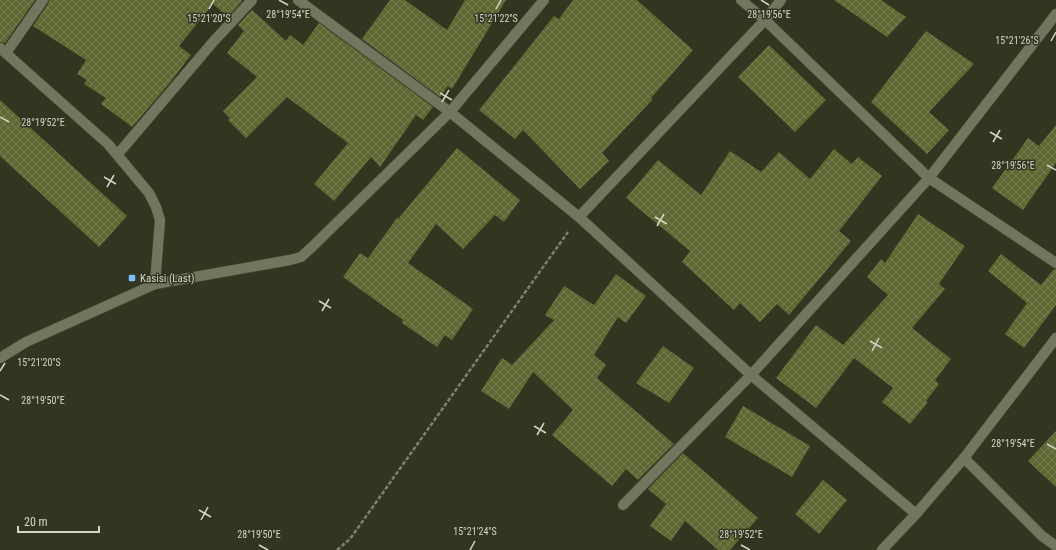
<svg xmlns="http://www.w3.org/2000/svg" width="1056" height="550" font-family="'Roboto Condensed',sans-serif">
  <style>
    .building { fill: url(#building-cross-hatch) }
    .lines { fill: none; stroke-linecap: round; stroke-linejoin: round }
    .minor-casing { stroke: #4d513e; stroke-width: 11 }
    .path { stroke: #7d826f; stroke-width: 2.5; stroke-dasharray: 4 2; stroke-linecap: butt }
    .minor { stroke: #71765e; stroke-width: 10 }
    .ticks { fill: none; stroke: #d2d6c8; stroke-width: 1.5 }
    .poi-dot { fill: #7abff8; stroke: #313620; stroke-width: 1.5 }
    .labels { text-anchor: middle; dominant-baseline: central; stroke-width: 3; stroke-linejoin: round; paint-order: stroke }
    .poi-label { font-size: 11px; fill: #d2d6c8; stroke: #313620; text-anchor: start }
    .ticks-label { font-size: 10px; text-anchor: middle; fill: #d2d6c8; stroke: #313620; stroke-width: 3; stroke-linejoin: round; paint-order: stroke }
  </style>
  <defs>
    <pattern id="building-cross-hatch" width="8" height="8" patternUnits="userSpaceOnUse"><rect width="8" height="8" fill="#5e6833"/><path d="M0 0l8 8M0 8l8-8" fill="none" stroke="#747d4f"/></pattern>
  </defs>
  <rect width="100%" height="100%" fill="#313620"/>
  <g class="building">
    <polygon points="0,0 35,0 5,43 0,42"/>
    <polygon points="49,0 241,0 242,1 228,17 213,4 179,46 191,55 168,85 132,127 101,104 106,98 84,84 87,80 77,74 86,60 33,26 48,4"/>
    <polygon points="390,0 405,0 447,30 465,0 506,0 452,89 448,86 440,97 362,39"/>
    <polygon points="573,0 637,0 693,50 651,98 652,100 602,153 609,161 580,189 523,130 515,139 479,110 554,16 559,19"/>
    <polygon points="834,0 881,0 906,17 887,37"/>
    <polygon points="252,10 286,41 290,35 303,45 319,23 433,107 423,120 416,115 380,167 371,157 334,201 314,184 348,143 287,97 246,138 228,120 230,118 223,111 257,77 227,53 244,31 238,25"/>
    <polygon points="926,31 974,64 929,112 949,130 927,154 871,102"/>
    <polygon points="769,45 826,100 795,132 738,77"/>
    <polygon points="0,100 127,216 99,247 0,156"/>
    <polygon points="1056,125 1056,163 1023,210 992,188 1028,138 1039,146"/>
    <polygon points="457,148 520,200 504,222 495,215 463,249 436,224 408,263 473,309 452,340 445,335 437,347 402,323 403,320 343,277 360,253 368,258 397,218 398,219"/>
    <polygon points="834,149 852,164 858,157 882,176 839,231 851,241 789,315 777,304 760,322 740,303 734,310 682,262 690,251 626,198 658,160 701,195 730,151 761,172 779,152 810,179"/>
    <polygon points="918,214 965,246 939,284 945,289 912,328 951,359 935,380 939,384 926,401 928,402 910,424 882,402 893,388 854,358 816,408 776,378 816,325 843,345 888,295 867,277 881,259 885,263"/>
    <polygon points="1001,254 1041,285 1054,269 1056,269 1056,305 1024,348 1005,334 1027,303 988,271"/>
    <polygon points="616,274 646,296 626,323 618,317 594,355 606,365 597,378 674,444 638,480 626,469 612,486 552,435 573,410 533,372 509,409 481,391 502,358 512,365 554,320 545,315 564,286 594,305"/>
    <polygon points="663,346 694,368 669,403 636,383"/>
    <polygon points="743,406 810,446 792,477 725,437"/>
    <polygon points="1056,431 1056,487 1028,461"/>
    <polygon points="683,453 758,518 730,550 718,550 685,521 671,541 650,526 666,504 648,489"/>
    <polygon points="823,480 847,500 819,534 795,514"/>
  </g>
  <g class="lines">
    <g class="minor-casing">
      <g id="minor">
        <polyline points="298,0 450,112 579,217 751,375 916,514 964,458 1056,338"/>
        <polyline points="741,0 765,20 929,178 1056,263"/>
        <polyline points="0,48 108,144 149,193 156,207 160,220 155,284 26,342 0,358"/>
        <polyline points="6,53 43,0"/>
        <polyline points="118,154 213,42 252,0"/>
        <polyline points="579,217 765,20 781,0"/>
        <polyline points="155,284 290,260 301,257 311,248 450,112 544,0"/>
        <polyline points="964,458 1042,536 1056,546"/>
        <polyline points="623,505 751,375 929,178 1056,14"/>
        <polyline points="882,550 916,514"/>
      </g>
    </g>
    <polyline class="path" points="337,550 350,539 568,232"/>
    <use href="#minor" class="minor"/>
  </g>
  <path class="ticks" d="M279 0 288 5M761 0 769 5M209 9 214 0M496 9 501 0M1051 41 1056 32M440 93 452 100M442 102 449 90M0 117 9 122M990 132 1002 139M993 142 1000 130M1047 165 1056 170M104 177 116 184M107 187 114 175M655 217 667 224M657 226 664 214M319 301 331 308M322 311 329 299M870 341 882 348M872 351 879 338M0 371 5 363M0 395 9 400M534 426 546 433M537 435 544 423M1047 444 1056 449M199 510 211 517M201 520 208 507M259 545 268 550M741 545 750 550M470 550 475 541"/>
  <rect class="poi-dot" x="128" y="274" width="8" height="8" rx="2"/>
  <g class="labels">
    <g class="poi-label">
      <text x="140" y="278">Kasisi (Last)</text>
    </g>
  </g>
  <g class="ticks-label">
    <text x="288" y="18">28°19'54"E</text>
    <text x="769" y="18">28°19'56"E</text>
    <text x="209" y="22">15°21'20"S</text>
    <text x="496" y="22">15°21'22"S</text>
    <text x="1017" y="44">15°21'26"S</text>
    <text x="43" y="126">28°19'52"E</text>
    <text x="1013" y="169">28°19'56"E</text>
    <text x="39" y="366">15°21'20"S</text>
    <text x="43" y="404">28°19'50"E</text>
    <text x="1013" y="447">28°19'54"E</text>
    <text x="475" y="535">15°21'24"S</text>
    <text x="259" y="538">28°19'50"E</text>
    <text x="741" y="538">28°19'52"E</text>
  </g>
  <path d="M18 526v6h81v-6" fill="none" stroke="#d2d6c8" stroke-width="2"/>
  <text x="24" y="526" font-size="12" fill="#d2d6c8" stroke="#313620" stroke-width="3" paint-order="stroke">20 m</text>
</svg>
